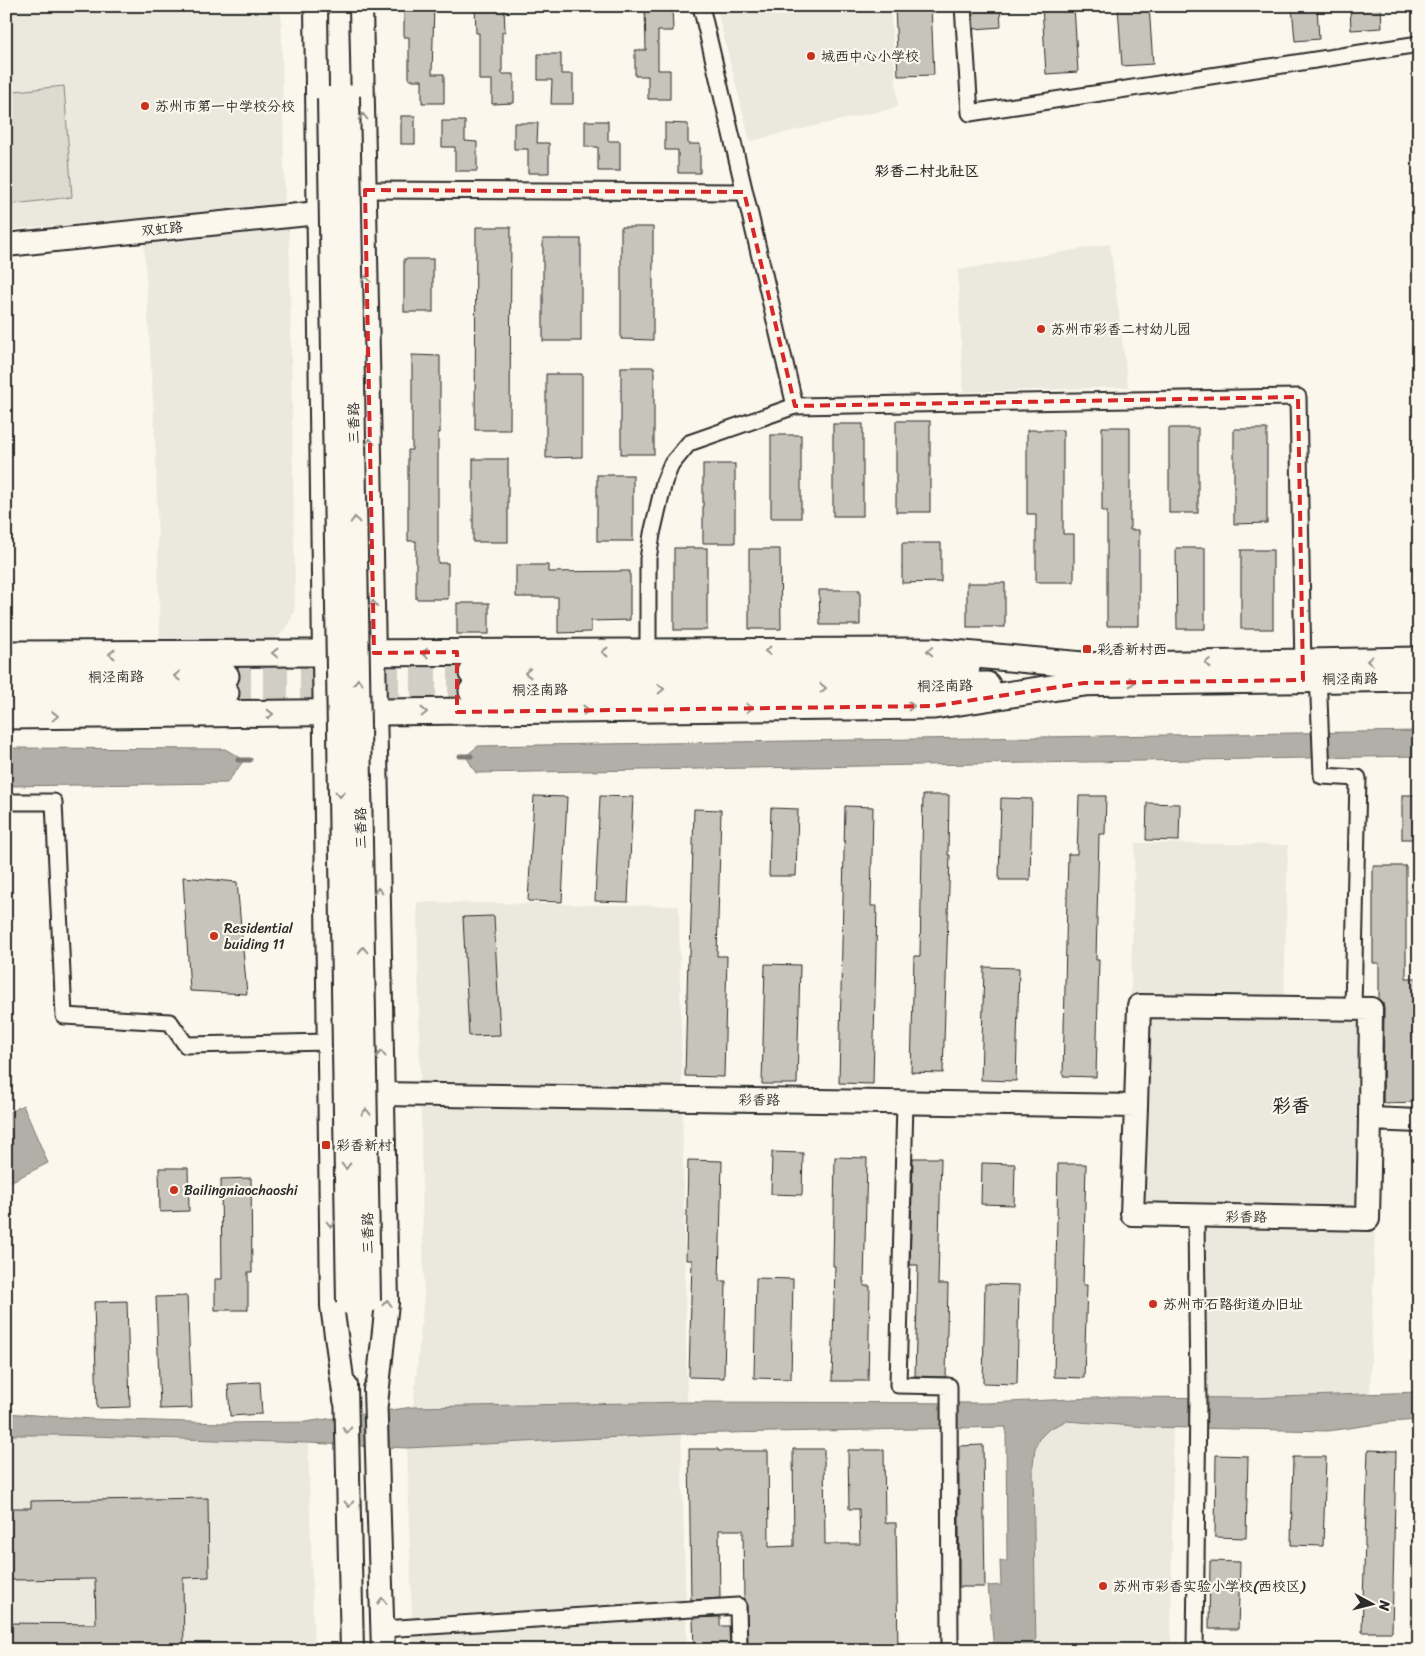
<svg xmlns="http://www.w3.org/2000/svg" width="1425" height="1656" font-family="Sriracha,'LXGW WenKai TC',sans-serif">
  <style>
    .built { fill: #ebe8de }
    .green { fill: #dddad0; stroke: #84827e }
    .water { fill: #b1afa7; stroke: #7b7a75 }
    .lines { fill: none; stroke-linecap: round; stroke-linejoin: round }
    .stream { stroke: #7b7a75; stroke-width: 5 }
    .building { fill: #c7c4bc; stroke: #2b2b2b }
    .primary-tunnel { stroke: #d1cec5; stroke-width: 25; stroke-dasharray: 25 12; stroke-linecap: butt }
    .street-casing { stroke: #2b2b2b; stroke-width: 19 }
    .secondary-casing { stroke: #2b2b2b; stroke-width: 26 }
    .primary-casing { stroke: #2b2b2b; stroke-width: 29 }
    .street { stroke: #fbf7ec; stroke-width: 15 }
    .secondary { stroke: #fbf7ec; stroke-width: 22 }
    .primary { stroke: #fbf7ec; stroke-width: 25 }
    .secondary-bridge-casing { stroke: #2b2b2b; stroke-width: 26; stroke-linecap: butt }
    .secondary-bridge { stroke: #fbf7ec; stroke-width: 22 }
    .oneway { stroke: #93918c }
    .marked { fill: none; stroke: #d62828; stroke-width: 4; stroke-dasharray: 10 6; stroke-linejoin: round }
    .poi-dot { fill: #c8321e; stroke: #fbf7ec; stroke-width: 2 }
    .labels { text-anchor: middle; dominant-baseline: central; stroke-width: 4.5; stroke-linejoin: round; paint-order: stroke }
    .poi-label { font-size: 14px; fill: #2b2b2b; stroke: #fbf7ec; text-anchor: start }
    .street-label { font-size: 14px; fill: #2b2b2b; stroke: #fbf7ec }
    .neighbourhood-label { font-size: 15px; font-weight: bold; fill: #2b2b2b; stroke: #fbf7ec }
    .district-label { font-size: 19px; font-weight: bold; fill: #2b2b2b; stroke: #fbf7ec }
  </style>
  <rect width="100%" height="100%" fill="#fbf7ec"/>
  <filter id="ink" filterUnits="userSpaceOnUse"><feTurbulence type="fractalNoise" baseFrequency=".02" numOctaves="2"/><feDisplacementMap in="SourceGraphic" scale="10" xChannelSelector="R" yChannelSelector="G"/><feConvolveMatrix kernelMatrix="1 2 1 2 8 2 1 2 1" color-interpolation-filters="sRGB"/></filter>
  <g filter="url(#ink)">
    <g class="built">
      <polygon points="6,6 281,6 285,205 6,230"/>
      <polygon points="716,6 890,6 898,107 750,141"/>
      <polygon points="289,226 295,598 294,611 290,621 283,632 274,640 263,643 160,644 156,456 144,242"/>
      <polygon points="1110,244 1128,387 963,392 958,270"/>
      <polygon points="1135,843 1288,845 1284,1001 1378,1002 1375,1227 1370,1393 1251,1398 1202,1397 1203,1225 1124,1223"/>
      <polygon points="417,902 679,906 687,1402 413,1407 424,1297"/>
      <polygon points="1066,1421 1173,1427 1171,1650 1036,1650 1033,1426"/>
      <polygon points="681,1434 687,1650 413,1650 407,1448"/>
      <polygon points="6,1435 60,1435 308,1443 314,1650 6,1650"/>
    </g>
    <polygon class="green" points="64,86 72,197 6,205 6,92"/>
    <g class="water">
      <polygon points="1419,731 1419,756 476,773 466,756 478,746"/>
      <polygon points="6,748 225,749 244,760 227,783 6,786"/>
      <polygon points="23,1105 48,1163 6,1184 6,1114"/>
      <polygon points="1419,1392 1419,1420 1390,1422 1328,1431 1147,1427 1066,1421 1049,1429 1039,1439 1035,1448 1033,1466 1036,1650 994,1650 988,1586 1001,1585 1000,1561 1007,1561 1006,1427 681,1434 407,1448 308,1443 60,1435 6,1435 6,1413 91,1419 223,1423 305,1422 413,1407 687,1402 987,1403 1115,1397 1251,1398"/>
    </g>
    <g class="lines">
      <g class="stream">
        <polyline points="460,756 471,756"/>
        <polyline points="238,760 250,760"/>
      </g>
    </g>
    <g class="building">
      <polygon points="404,6 434,6 432,74 444,74 444,103 422,103 422,80 409,80 409,37 404,37"/>
      <polygon points="475,6 504,6 505,32 502,32 502,74 514,74 514,103 492,104 492,80 479,80 479,33 476,33"/>
      <polygon points="645,6 672,6 673,31 658,31 658,70 670,70 670,99 648,99 648,76 635,76 635,50 646,50"/>
      <polygon points="895,6 931,6 934,75 898,76"/>
      <polygon points="972,6 1000,6 1001,27 974,29"/>
      <polygon points="1042,6 1074,6 1078,72 1046,74"/>
      <polygon points="1118,6 1149,6 1153,64 1122,66"/>
      <polygon points="1292,6 1317,6 1319,39 1295,41"/>
      <polygon points="1350,6 1381,6 1382,28 1351,30"/>
      <polygon points="538,54 561,54 561,74 573,74 573,104 551,104 552,80 538,80"/>
      <rect x="401" y="116" width="14" height="28"/>
      <polygon points="442,121 465,121 465,141 477,142 477,171 455,171 455,147 442,147"/>
      <polygon points="585,121 608,121 608,141 620,141 620,171 598,171 598,147 585,147"/>
      <polygon points="514,123 538,123 537,143 549,143 549,173 528,173 528,149 514,149"/>
      <polygon points="665,123 688,124 688,144 700,144 700,173 678,173 678,150 665,150"/>
      <polygon points="476,227 511,227 510,430 475,430"/>
      <polygon points="621,227 653,227 653,340 621,339"/>
      <rect x="543" y="239" width="38" height="102"/>
      <rect x="404" y="259" width="29" height="53"/>
      <polygon points="412,355 440,356 440,433 438,433 438,563 448,563 448,599 416,599 416,541 408,541 408,450 412,450"/>
      <rect x="621" y="367" width="33" height="87"/>
      <polygon points="546,374 582,374 582,457 546,458"/>
      <rect x="896" y="421" width="34" height="91"/>
      <rect x="833" y="424" width="30" height="92"/>
      <polygon points="1102,427 1130,427 1130,530 1139,530 1139,626 1107,626 1107,511 1102,511"/>
      <rect x="1169" y="428" width="29" height="85"/>
      <polygon points="1234,429 1267,429 1267,523 1234,524"/>
      <polygon points="1027,430 1063,430 1063,534 1074,534 1074,582 1036,582 1036,514 1027,514"/>
      <rect x="771" y="435" width="30" height="83"/>
      <rect x="473" y="459" width="35" height="83"/>
      <rect x="703" y="464" width="32" height="79"/>
      <rect x="597" y="475" width="36" height="66"/>
      <polygon points="902,543 941,543 941,582 902,583"/>
      <rect x="674" y="548" width="33" height="82"/>
      <polygon points="1176,548 1205,548 1205,629 1177,629"/>
      <polygon points="749,549 780,549 781,629 749,629"/>
      <rect x="1241" y="550" width="32" height="79"/>
      <polygon points="516,565 548,565 548,572 630,571 630,620 591,621 591,632 558,633 558,597 516,597"/>
      <rect x="967" y="583" width="38" height="44"/>
      <polygon points="819,590 860,590 860,625 820,625"/>
      <rect x="457" y="603" width="32" height="31"/>
      <polygon points="923,795 949,795 948,855 950,855 943,1073 911,1072 914,956 920,956"/>
      <rect x="1402" y="795" width="17" height="44"/>
      <polygon points="534,796 567,797 562,902 528,901"/>
      <polygon points="600,796 633,797 628,902 595,901"/>
      <polygon points="1079,796 1106,796 1105,834 1099,834 1096,960 1099,960 1096,1077 1063,1076 1068,854 1077,854"/>
      <polygon points="1001,798 1032,799 1030,880 999,880"/>
      <polygon points="1147,803 1180,804 1179,841 1146,840"/>
      <polygon points="845,806 873,807 871,906 877,906 873,1084 839,1083"/>
      <polygon points="771,808 798,809 796,876 769,876"/>
      <polygon points="694,809 721,810 717,956 727,956 724,1077 685,1076 688,955 690,955"/>
      <polygon points="1373,866 1406,866 1406,978 1417,978 1417,1102 1383,1103 1384,1009 1383,1003 1379,999 1379,963 1373,963"/>
      <polygon points="183,877 237,882 247,994 190,991"/>
      <polygon points="494,916 500,1035 469,1036 463,917"/>
      <polygon points="765,964 800,965 797,1084 762,1084"/>
      <polygon points="984,967 1019,968 1016,1081 981,1080"/>
      <polygon points="772,1152 803,1153 802,1195 771,1194"/>
      <polygon points="835,1157 867,1158 864,1286 870,1286 868,1381 832,1381 835,1266 833,1266"/>
      <polygon points="913,1158 941,1158 938,1284 948,1284 946,1377 915,1376 918,1265 910,1265"/>
      <polygon points="688,1160 722,1161 719,1281 726,1281 724,1378 689,1377 692,1260 686,1260"/>
      <polygon points="982,1163 1015,1164 1014,1205 981,1204"/>
      <polygon points="1058,1164 1086,1164 1083,1285 1087,1285 1084,1378 1054,1377"/>
      <polygon points="159,1168 188,1168 189,1211 160,1212"/>
      <polygon points="251,1178 252,1272 248,1272 248,1310 215,1310 215,1279 222,1279 221,1179"/>
      <polygon points="756,1278 793,1279 791,1379 754,1378"/>
      <polygon points="985,1284 1019,1285 1017,1384 983,1383"/>
      <polygon points="187,1296 192,1408 160,1409 156,1297"/>
      <polygon points="127,1301 130,1407 97,1408 94,1302"/>
      <polygon points="260,1382 262,1414 230,1416 228,1384"/>
      <polygon points="983,1445 985,1587 959,1587 959,1446"/>
      <polygon points="689,1449 718,1449 718,1451 768,1451 769,1547 794,1546 793,1449 824,1449 825,1544 860,1544 859,1509 849,1509 848,1450 884,1450 885,1523 896,1523 898,1650 748,1650 747,1606 744,1599 743,1530 719,1530 720,1598 691,1600"/>
      <polygon points="1368,1450 1396,1451 1392,1632 1362,1632"/>
      <polygon points="1216,1455 1248,1456 1246,1538 1215,1537"/>
      <polygon points="1293,1457 1326,1457 1323,1546 1291,1545"/>
      <polygon points="208,1498 209,1577 183,1578 184,1650 6,1650 6,1623 96,1624 95,1579 6,1580 6,1508 31,1508 31,1501"/>
      <polygon points="1210,1561 1240,1562 1238,1629 1209,1629"/>
      <polygon points="720,1617 720,1626 729,1626 730,1650 694,1650 693,1618"/>
    </g>
    <g class="lines">
      <g class="primary-tunnel">
        <polyline points="226,676 472,673"/>
        <polyline points="226,693 472,691"/>
      </g>
      <g class="street-casing">
        <g id="street">
          <polyline points="701,6 795,406"/>
          <polyline points="963,6 970,113 1419,44"/>
          <polyline points="365,190 744,192"/>
          <polyline points="648,652 648,559 652,534 664,482 671,465 689,443 795,406 1298,397 1303,668"/>
          <polyline points="1318,672 1322,776 1358,778 1353,1009"/>
          <polyline points="6,802 54,802 64,1016 170,1022 186,1045 329,1042"/>
          <polyline points="905,1102 898,1385 949,1386 950,1650"/>
          <polyline points="383,1629 738,1606 739,1650"/>
          <polyline points="1195,1650 1198,1396 1196,1216"/>
        </g>
      </g>
      <g class="secondary-casing">
        <g id="secondary">
          <polyline points="316,6 332,1306 345,1400"/>
          <polyline points="361,6 387,1303 376,1404"/>
          <polyline points="6,245 318,213"/>
          <polyline points="382,1094 1136,1106 1132,1214 1368,1219 1370,1119 1419,1121"/>
          <polyline points="1136,1106 1139,1006 1371,1009 1370,1119"/>
          <polyline points="346,1386 352,1650"/>
          <polyline points="375,1389 383,1650"/>
        </g>
      </g>
      <g class="primary-casing">
        <g id="primary">
          <polyline points="6,654 932,651 1083,665"/>
          <polyline points="1067,666 1419,660"/>
          <polyline points="472,673 967,668"/>
          <polyline points="6,678 226,676"/>
          <polyline points="1067,683 1419,678"/>
          <polyline points="472,691 987,685"/>
          <polyline points="6,695 226,693"/>
          <polyline points="6,716 934,706 1084,683"/>
        </g>
      </g>
      <use href="#street" class="street"/>
      <use href="#secondary" class="secondary"/>
      <use href="#primary" class="primary"/>
      <g class="secondary-bridge-casing">
        <g id="secondary-bridge">
          <polyline points="348,96 369,1301"/>
          <polyline points="329,98 348,1303"/>
        </g>
      </g>
      <use href="#secondary-bridge" class="secondary-bridge"/>
    </g>
    <defs><path id="oneway-chevron" d="M-2-3.5L2.5 0L-2 3.5" fill="none" stroke-width="1.6" stroke-linecap="round" stroke-linejoin="round" transform="scale(1.25)"/></defs>
    <g class="oneway">
      <use href="#oneway-chevron" transform="translate(363 117) rotate(-91)"/>
      <use href="#oneway-chevron" transform="translate(366 279) rotate(-91)"/>
      <use href="#oneway-chevron" transform="translate(370 442) rotate(-91)"/>
      <use href="#oneway-chevron" transform="translate(355 520) rotate(-91)"/>
      <use href="#oneway-chevron" transform="translate(373 604) rotate(-91)"/>
      <use href="#oneway-chevron" transform="translate(768 651) rotate(180)"/>
      <use href="#oneway-chevron" transform="translate(930 651) rotate(-178)"/>
      <use href="#oneway-chevron" transform="translate(605 652) rotate(180)"/>
      <use href="#oneway-chevron" transform="translate(275 653) rotate(180)"/>
      <use href="#oneway-chevron" transform="translate(425 653) rotate(180)"/>
      <use href="#oneway-chevron" transform="translate(112 654) rotate(180)"/>
      <use href="#oneway-chevron" transform="translate(1370 661) rotate(179)"/>
      <use href="#oneway-chevron" transform="translate(1208 663) rotate(179)"/>
      <use href="#oneway-chevron" transform="translate(528 673) rotate(179)"/>
      <use href="#oneway-chevron" transform="translate(177 676) rotate(179)"/>
      <use href="#oneway-chevron" transform="translate(358 682) rotate(-91)"/>
      <use href="#oneway-chevron" transform="translate(1132 682) rotate(-1)"/>
      <use href="#oneway-chevron" transform="translate(823 688) rotate(-1)"/>
      <use href="#oneway-chevron" transform="translate(661 689) rotate(-1)"/>
      <use href="#oneway-chevron" transform="translate(911 706) rotate(-1)"/>
      <use href="#oneway-chevron" transform="translate(749 708) rotate(-1)"/>
      <use href="#oneway-chevron" transform="translate(586 710) rotate(-1)"/>
      <use href="#oneway-chevron" transform="translate(424 712) rotate(-1)"/>
      <use href="#oneway-chevron" transform="translate(270 714) rotate(-1)"/>
      <use href="#oneway-chevron" transform="translate(55 716) rotate(-1)"/>
      <use href="#oneway-chevron" transform="translate(340 794) rotate(89)"/>
      <use href="#oneway-chevron" transform="translate(378 891) rotate(-91)"/>
      <use href="#oneway-chevron" transform="translate(363 950) rotate(-91)"/>
      <use href="#oneway-chevron" transform="translate(381 1054) rotate(-91)"/>
      <use href="#oneway-chevron" transform="translate(366 1112) rotate(-91)"/>
      <use href="#oneway-chevron" transform="translate(346 1166) rotate(89)"/>
      <use href="#oneway-chevron" transform="translate(331 1224) rotate(89)"/>
      <use href="#oneway-chevron" transform="translate(387 1303) rotate(-87)"/>
      <use href="#oneway-chevron" transform="translate(347 1430) rotate(88)"/>
      <use href="#oneway-chevron" transform="translate(349 1504) rotate(89)"/>
      <use href="#oneway-chevron" transform="translate(382 1601) rotate(-92)"/>
    </g>
  </g>
  <path class="marked" d="M365 190 744 192 795 406 1298 397 1303 680 1084 683 934 706 457 712V652L374 653Z"/>
  <g class="poi-dot">
    <circle cx="811" cy="56" r="5"/>
    <circle cx="145" cy="106" r="5"/>
    <circle cx="1041" cy="329" r="5"/>
    <rect x="1082" y="644" width="10" height="10" rx="2.5"/>
    <circle cx="214" cy="936" r="5"/>
    <rect x="321" y="1140" width="10" height="10" rx="2.5"/>
    <circle cx="174" cy="1190" r="5"/>
    <circle cx="1153" cy="1304" r="5"/>
    <circle cx="1103" cy="1586" r="5"/>
  </g>
  <g class="labels">
    <g class="poi-label">
      <text x="821" y="56">城西中心小学校</text>
      <text x="155" y="106">苏州市第一中学校分校</text>
      <text x="1051" y="329">苏州市彩香二村幼儿园</text>
      <text x="1097" y="649">彩香新村西</text>
      <text x="224" y="928">Residential<tspan x="224" dy="16">buiding 11</tspan></text>
      <text x="336" y="1145">彩香新村</text>
      <text x="184" y="1190">Bailingniaochaoshi</text>
      <text x="1163" y="1304">苏州市石路街道办旧址</text>
      <text x="1113" y="1586">苏州市彩香实验小学校(西校区)</text>
    </g>
    <g class="street-label">
      <text transform="translate(162 229) rotate(-6)">双虹路</text>
      <text transform="translate(354 423) rotate(-91)">三香路</text>
      <text transform="translate(116 677) rotate(-1)">桐泾南路</text>
      <text transform="translate(1350 679) rotate(-1)">桐泾南路</text>
      <text transform="translate(945 686) rotate(-1)">桐泾南路</text>
      <text transform="translate(540 690) rotate(-1)">桐泾南路</text>
      <text transform="translate(361 828) rotate(-91)">三香路</text>
      <text transform="translate(759 1100) rotate(1)">彩香路</text>
      <text transform="translate(1246 1217) rotate(1)">彩香路</text>
      <text transform="translate(368 1233) rotate(-91)">三香路</text>
    </g>
    <g class="neighbourhood-label">
      <text x="927" y="171">彩香二村北社区</text>
    </g>
    <g class="district-label">
      <text x="1291" y="1105">彩香</text>
    </g>
  </g>
  <rect width="1425" height="1656" fill="none" stroke="#fbf7ec" stroke-width="25"/>
  <rect x="12" y="12" width="1400" height="1631" fill="none" stroke="#2b2b2b" stroke-width="2" filter="url(#ink)"/>
  <g transform="translate(1372 1604) rotate(97)" stroke="#fbf7ec" stroke-width="4" paint-order="stroke">
  <path d="M0-4L9 19L0 12L-9 19Z" fill="#2b2b2b"/>
  <text y="-8" font-size="14" font-weight="bold" text-anchor="middle" fill="#2b2b2b">N</text>
  </g>
</svg>
